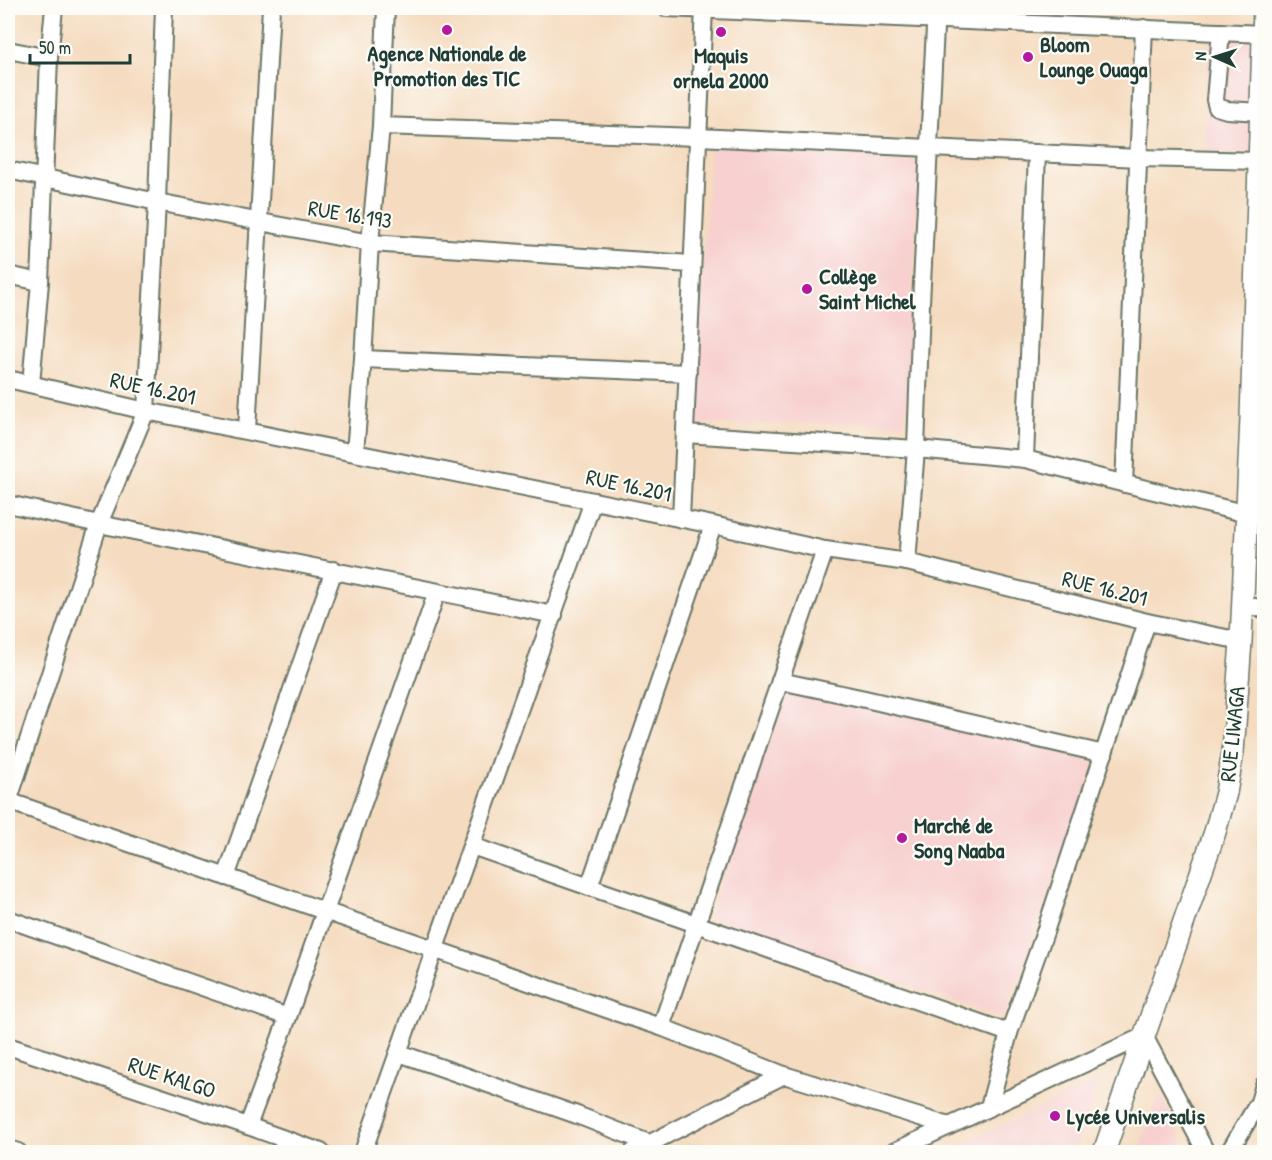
<svg xmlns="http://www.w3.org/2000/svg" width="1272" height="1160" font-family="'Patrick Hand',sans-serif">
  <style>
    .built { fill: #f7d0cf }
    .lines { fill: none; stroke-linecap: round; stroke-linejoin: round }
    .minor-casing { stroke: #6a7465; stroke-width: 20 }
    .major-casing { stroke: #6a7465; stroke-width: 24 }
    .minor { stroke: #fff; stroke-width: 16 }
    .major { stroke: #fff; stroke-width: 21 }
    .poi-dot { fill: #b5179e; stroke: #fdfcf7; stroke-width: 2 }
    .labels { text-anchor: middle; dominant-baseline: central; stroke-width: 4.5; stroke-linejoin: round; paint-order: stroke }
    .poi-label { font-size: 22px; font-weight: bold; fill: #1f3d34; stroke: #fdfcf7; text-anchor: start }
    .street-label { font-size: 22px; fill: #1f3d34; stroke: #fdfcf7 }
  </style>
  <rect width="100%" height="100%" fill="#fdfcf7"/>
  <filter id="ink" filterUnits="userSpaceOnUse"><feTurbulence type="fractalNoise" baseFrequency=".0167" numOctaves="2"/><feDisplacementMap in="SourceGraphic" scale="12" xChannelSelector="R" yChannelSelector="G"/><feConvolveMatrix kernelMatrix="1 2 1 2 8 2 1 2 1" color-interpolation-filters="sRGB"/></filter>
  <filter id="wash" filterUnits="userSpaceOnUse"><feTurbulence type="fractalNoise" baseFrequency=".008" numOctaves="4" result="noise"/><feDisplacementMap in="SourceGraphic" scale="24" xChannelSelector="R" yChannelSelector="G"/><feGaussianBlur stdDeviation="1.35" result="paint"/><feColorMatrix in="noise" values="0 0 0 0 0 0 0 0 0 0 0 0 0 0 0 0 0 1.4 0 .05"/><feComposite in="paint" operator="in"/></filter>
  <g filter="url(#wash)">
    <rect width="100%" height="100%" fill="#f5dbbf"/>
    <g class="built">
      <polygon points="1208,40 1259,41 1255,153 1204,152"/>
      <polygon points="711,145 920,154 906,423 693,424"/>
      <polygon points="787,687 1097,759 1004,1018 709,917"/>
      <polygon points="1100,1079 1075,1152 946,1152"/>
      <polygon points="1159,1092 1187,1152 1138,1152"/>
    </g>
  </g>
  <g filter="url(#ink)">
    <g class="lines">
      <g class="minor-casing">
        <g id="minor">
          <polyline points="666,8 1264,34"/>
          <polyline points="1221,32 1215,100 1217,107 1227,110 1262,112"/>
          <polyline points="8,50 49,58"/>
          <polyline points="381,126 698,137 1139,158 1260,161"/>
          <polyline points="8,170 157,202 370,243 691,264"/>
          <polyline points="8,275 40,282"/>
          <polyline points="363,359 688,373"/>
          <polyline points="8,379 146,411 713,525 825,550 907,562 1147,622 1241,641"/>
          <polyline points="31,384 40,282 49,58 54,8"/>
          <polyline points="247,430 271,8"/>
          <polyline points="685,434 916,449 1025,459 1247,514"/>
          <polyline points="355,452 363,359 370,243 381,126 386,8"/>
          <polyline points="1025,459 1037,153"/>
          <polyline points="1124,484 1144,28"/>
          <polyline points="8,504 99,524 554,615"/>
          <polyline points="681,519 704,8"/>
          <polyline points="907,562 916,449 921,303 936,8"/>
          <polyline points="1241,604 1264,609"/>
          <polyline points="780,681 865,699 1104,754"/>
          <polyline points="8,801 615,1012 661,1027 784,1075 949,1126"/>
          <polyline points="8,802 99,524 146,411 157,202 164,8"/>
          <polyline points="472,846 1009,1033"/>
          <polyline points="226,877 334,570"/>
          <polyline points="589,887 713,525"/>
          <polyline points="8,919 288,1017"/>
          <polyline points="661,1027 825,550"/>
          <polyline points="8,1046 248,1126 321,1152"/>
          <polyline points="399,1053 577,1115 651,1144"/>
          <polyline points="989,1107 1009,1033 1045,932 1147,622"/>
          <polyline points="248,1126 288,1017 437,592"/>
          <polyline points="8,1149 18,1152"/>
          <polyline points="363,1152 593,501"/>
          <polyline points="633,1152 784,1075"/>
          <polyline points="893,1152 1144,1036 1206,1152"/>
          <polyline points="1229,1152 1259,1102 1264,1085"/>
        </g>
      </g>
      <g class="major-casing">
        <polyline id="major" points="1104,1152 1215,832 1226,793 1233,752 1241,641 1251,418 1264,8"/>
      </g>
      <use href="#minor" class="minor"/>
      <use href="#major" class="major"/>
    </g>
  </g>
  <g class="poi-dot">
    <circle cx="447" cy="30" r="6"/>
    <circle cx="721" cy="32" r="6"/>
    <circle cx="1028" cy="57" r="6"/>
    <circle cx="807" cy="289" r="6"/>
    <circle cx="902" cy="838" r="6"/>
    <circle cx="1055" cy="1116" r="6"/>
  </g>
  <g class="labels">
    <g class="poi-label">
      <text x="1040" y="44">Bloom<tspan x="1040" dy="25">Lounge Ouaga</tspan></text>
      <text x="447" y="53" text-anchor="middle">Agence Nationale de<tspan x="447" dy="25">Promotion des TIC</tspan></text>
      <text x="721" y="55" text-anchor="middle">Maquis<tspan x="721" dy="25">ornela 2000</tspan></text>
      <text x="819" y="276">Collège<tspan x="819" dy="25">Saint Michel</tspan></text>
      <text x="914" y="825">Marché de<tspan x="914" dy="25">Song Naaba</tspan></text>
      <text x="1067" y="1116">Lycée Universalis</text>
    </g>
    <g class="street-label">
      <text transform="translate(350 214) rotate(9)">RUE 16.193</text>
      <text transform="translate(153 388) rotate(12)">RUE 16.201</text>
      <text transform="translate(629 485) rotate(12)">RUE 16.201</text>
      <text transform="translate(1105 588) rotate(14)">RUE 16.201</text>
      <text transform="translate(1232 734) rotate(-84)">RUE LIWAGA</text>
      <text transform="translate(172 1077) rotate(18)">RUE KALGO</text>
    </g>
  </g>
  <rect width="1272" height="1160" fill="none" stroke="#fdfcf7" stroke-width="30"/>
  <g transform="translate(1215 57) rotate(273)" stroke="#fdfcf7" stroke-width="4.5" paint-order="stroke">
  <path d="M0-4.5L10 22L0 15L-10 22Z" fill="#1f3d34"/>
  <text y="-9" font-size="16" font-weight="bold" text-anchor="middle" fill="#1f3d34">N</text>
  </g>
  <path d="M30 54v9h100v-9" fill="none" stroke="#1f3d34" stroke-width="3"/>
  <text x="39" y="54" font-size="18" fill="#1f3d34" stroke="#fdfcf7" stroke-width="4.5" paint-order="stroke">50 m</text>
</svg>
